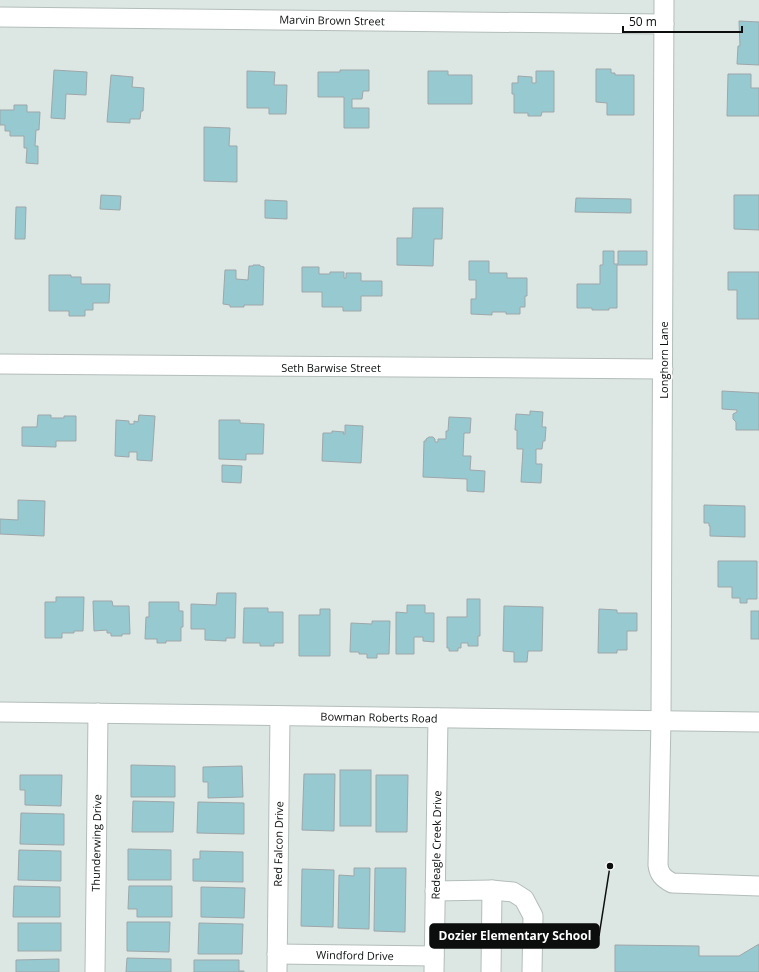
<svg xmlns="http://www.w3.org/2000/svg" width="759" height="972" font-family="'Open Sans',sans-serif">
  <style>
    .building { fill: #97c9d1; stroke: #9ea7a9 }
    .lines { fill: none; stroke-linecap: round; stroke-linejoin: round }
    .minor-casing { stroke: #b3bdba; stroke-width: 21 }
    .minor { stroke: #fff; stroke-width: 19 }
    .labels { text-anchor: middle; dominant-baseline: central; stroke-width: 3.5; stroke-linejoin: round; paint-order: stroke }
    .street-label { font-size: 11px; fill: #0b0e0d; stroke: #fff }
    .leader { fill: none; stroke: #0b0e0d; stroke-width: 1.5 }
    .callout-dot { fill: #0b0e0d; stroke: #fff; stroke-width: 1.5 }
    .callout { fill: #0b0e0d; stroke: #0b0e0d; stroke-width: 1.5 }
    .callout-label { font-size: 12px; text-anchor: middle; font-weight: bold; fill: #fff }
  </style>
  <rect width="100%" height="100%" fill="#dce6e3"/>
  <g class="building">
    <polygon points="739,21 759,22 759,65 737,64 738,46 740,46"/>
    <polygon points="596,69 611,69 611,73 615,73 615,75 634,75 634,115 607,115 607,103 596,102"/>
    <polygon points="54,70 87,72 86,95 66,94 65,119 51,118"/>
    <polygon points="340,70 369,70 369,91 363,91 362,99 352,99 352,108 369,108 369,128 344,128 344,97 318,97 318,72 340,72"/>
    <polygon points="247,71 275,72 274,85 287,85 286,114 269,114 269,108 247,108"/>
    <polygon points="428,71 448,71 448,75 472,75 472,104 428,104"/>
    <polygon points="536,71 554,71 554,112 542,112 541,116 528,116 528,113 514,113 514,94 512,94 512,83 518,83 518,76 532,77 532,83 536,83"/>
    <polygon points="728,74 751,74 751,88 759,88 759,116 727,116"/>
    <polygon points="111,75 133,77 132,87 144,88 143,111 141,111 140,119 130,119 130,123 107,122"/>
    <polygon points="14,105 27,105 27,112 40,112 39,130 36,130 35,146 38,146 38,164 26,163 27,148 24,148 24,136 10,136 10,131 5,131 5,125 0,125 0,110 14,110"/>
    <polygon points="204,127 230,128 229,146 237,146 237,182 204,181"/>
    <polygon points="101,195 121,196 120,210 100,209"/>
    <polygon points="734,195 759,195 759,230 734,229"/>
    <polygon points="576,198 631,199 631,213 575,212"/>
    <polygon points="265,200 287,201 287,219 265,218"/>
    <polygon points="16,207 26,207 25,239 15,239"/>
    <polygon points="413,208 443,208 442,239 434,239 433,266 397,265 397,238 412,238"/>
    <polygon points="603,251 614,251 614,264 618,264 618,251 647,251 647,265 617,265 617,308 609,308 609,310 592,310 592,308 577,308 577,284 600,284 600,265 603,265"/>
    <polygon points="469,261 489,261 489,273 507,273 507,278 527,278 527,296 525,296 525,307 520,307 520,314 506,314 506,312 492,312 492,315 471,314 471,299 476,299 476,280 469,280"/>
    <polygon points="253,265 260,265 260,266 264,267 263,305 244,305 244,307 230,307 230,305 223,304 225,270 236,270 236,279 248,280 249,266 253,266"/>
    <polygon points="302,267 319,267 319,274 330,274 330,272 344,272 344,278 346,278 346,273 361,273 361,281 382,281 382,296 361,296 361,311 343,311 343,307 322,307 322,292 302,292"/>
    <polygon points="728,272 759,272 759,319 737,319 737,290 728,290"/>
    <polygon points="49,275 71,275 71,277 81,277 81,284 110,284 109,303 93,303 93,310 85,310 85,316 69,316 69,311 49,311"/>
    <polygon points="722,391 759,393 759,430 736,430 736,422 733,419 733,414 737,412 737,410 722,409"/>
    <polygon points="530,411 543,412 542,427 546,427 545,441 543,441 542,449 536,449 536,464 542,464 541,483 521,482 523,449 517,449 517,430 515,430 516,414 530,415"/>
    <polygon points="38,415 51,415 51,418 64,418 64,416 76,416 76,441 56,441 56,447 22,446 22,427 37,427"/>
    <polygon points="139,415 155,416 152,461 137,460 137,452 129,452 129,457 115,456 116,420 129,421 129,424 134,424 134,421 138,422"/>
    <polygon points="449,417 471,418 470,433 464,433 463,456 471,456 470,470 485,471 484,492 467,491 467,479 423,477 424,441 426,441 426,439 429,437 433,437 435,439 435,442 438,442 438,439 446,439 446,431 448,431"/>
    <polygon points="219,420 240,420 240,423 264,424 263,454 246,454 246,460 219,459"/>
    <polygon points="345,425 363,426 361,463 322,461 323,433 332,433 332,431 344,432 343,434 345,434"/>
    <polygon points="222,465 242,466 241,483 222,482"/>
    <polygon points="18,500 45,501 44,536 0,534 0,519 18,520"/>
    <polygon points="704,505 745,506 745,537 710,536 710,526 709,526 709,523 704,523"/>
    <polygon points="718,561 757,561 757,599 747,599 747,603 740,603 740,598 732,598 732,587 718,587"/>
    <polygon points="217,593 236,593 235,638 226,638 226,641 205,640 205,629 191,629 191,604 216,605"/>
    <polygon points="56,597 84,597 83,631 74,631 74,633 62,633 62,638 45,638 45,602 56,602"/>
    <polygon points="467,599 480,599 480,636 478,636 478,646 468,646 468,643 461,643 461,648 458,648 458,651 449,651 449,648 447,648 447,617 467,617"/>
    <polygon points="93,601 112,601 113,606 129,606 130,634 122,634 122,636 111,636 111,633 107,633 107,630 94,631"/>
    <polygon points="149,602 179,602 179,611 183,611 183,627 181,627 181,641 166,641 166,643 157,643 157,639 145,639 146,617 149,617"/>
    <polygon points="407,605 425,605 425,613 434,613 434,642 423,641 423,637 414,637 414,654 396,654 396,612 407,613"/>
    <polygon points="504,606 543,607 542,651 528,651 527,662 514,662 514,652 503,651"/>
    <polygon points="244,608 268,608 268,612 283,612 283,643 274,643 274,646 260,646 260,643 243,643"/>
    <polygon points="320,609 330,609 330,656 299,656 299,615 320,615"/>
    <polygon points="599,609 617,610 617,613 637,613 637,631 627,631 627,650 617,650 617,653 598,653"/>
    <rect x="751" y="611" width="8" height="28"/>
    <polygon points="372,621 390,621 389,654 377,654 377,658 367,658 367,654 359,654 359,652 350,652 351,623 372,624"/>
    <polygon points="131,765 175,766 175,797 131,797"/>
    <polygon points="242,766 243,797 208,798 208,782 203,782 203,767"/>
    <rect x="340" y="770" width="31" height="56"/>
    <polygon points="304,774 335,774 334,831 302,830"/>
    <polygon points="20,775 62,775 61,806 25,805 25,790 20,790"/>
    <polygon points="376,775 408,775 407,832 376,832"/>
    <polygon points="133,801 174,802 173,832 132,832"/>
    <polygon points="198,802 244,803 244,834 197,833"/>
    <polygon points="21,813 64,814 64,845 20,844"/>
    <polygon points="128,849 171,850 171,880 128,880"/>
    <polygon points="19,850 61,851 61,881 18,880"/>
    <polygon points="200,851 243,852 243,882 193,881 193,859 200,859"/>
    <polygon points="354,868 370,868 369,929 338,928 339,875 354,876"/>
    <polygon points="375,868 406,868 405,932 374,931"/>
    <polygon points="302,869 334,870 333,927 301,926"/>
    <polygon points="14,886 60,887 60,917 13,917"/>
    <polygon points="129,886 172,886 172,917 137,917 137,909 128,909"/>
    <polygon points="201,887 245,888 244,918 201,917"/>
    <polygon points="127,922 170,922 169,952 127,951"/>
    <rect x="18" y="923" width="43" height="28"/>
    <polygon points="199,923 243,924 242,954 198,954"/>
    <polygon points="759,944 759,972 615,972 615,945 699,946 699,956 739,956"/>
    <polygon points="127,958 171,959 171,972 126,972"/>
    <polygon points="59,959 59,972 16,972 16,960"/>
    <polygon points="194,960 239,960 239,971 244,971 244,972 194,972"/>
  </g>
  <g class="lines">
    <g class="minor-casing">
      <g id="minor">
        <path d="M664 0 661 720 658 865C659 874 663 878 672 883L759 886"/>
        <polyline points="0,17 664,24"/>
        <polyline points="0,364 663,369"/>
        <polyline points="0,712 759,722"/>
        <polyline points="492,890 513,892 524,899 533,916 532,972"/>
        <polyline points="435,891 492,890 491,972"/>
        <polyline points="277,954 434,956"/>
        <polyline points="95,972 98,713"/>
        <polyline points="277,972 280,716"/>
        <polyline points="434,972 438,718"/>
      </g>
    </g>
    <use href="#minor" class="minor"/>
  </g>
  <g class="labels">
    <g class="street-label">
      <text transform="translate(332 20) rotate(1)">Marvin Brown Street</text>
      <text transform="translate(663 360) rotate(-90)">Longhorn Lane</text>
      <text x="331" y="367">Seth Barwise Street</text>
      <text transform="translate(379 717) rotate(1)">Bowman Roberts Road</text>
      <text transform="translate(96 843) rotate(-89)">Thunderwing Drive</text>
      <text transform="translate(278 844) rotate(-89)">Red Falcon Drive</text>
      <text transform="translate(436 845) rotate(-89)">Redeagle Creek Drive</text>
      <text transform="translate(355 955) rotate(1)">Windford Drive</text>
    </g>
  </g>
  <path class="leader" d="M610 866L599 936"/>
  <circle class="callout-dot" cx="610" cy="866" r="4"/>
  <rect class="callout" x="430" y="924" width="169" height="24" rx="4"/>
  <g class="callout-label">
    <text x="515" y="940">Dozier Elementary School</text>
  </g>
  <path d="M623 26v6h119v-6" fill="none" stroke="#0b0e0d" stroke-width="2"/>
  <text x="629" y="26" font-size="12" fill="#0b0e0d" stroke="#ffffff" stroke-width="3" paint-order="stroke">50 m</text>
</svg>
